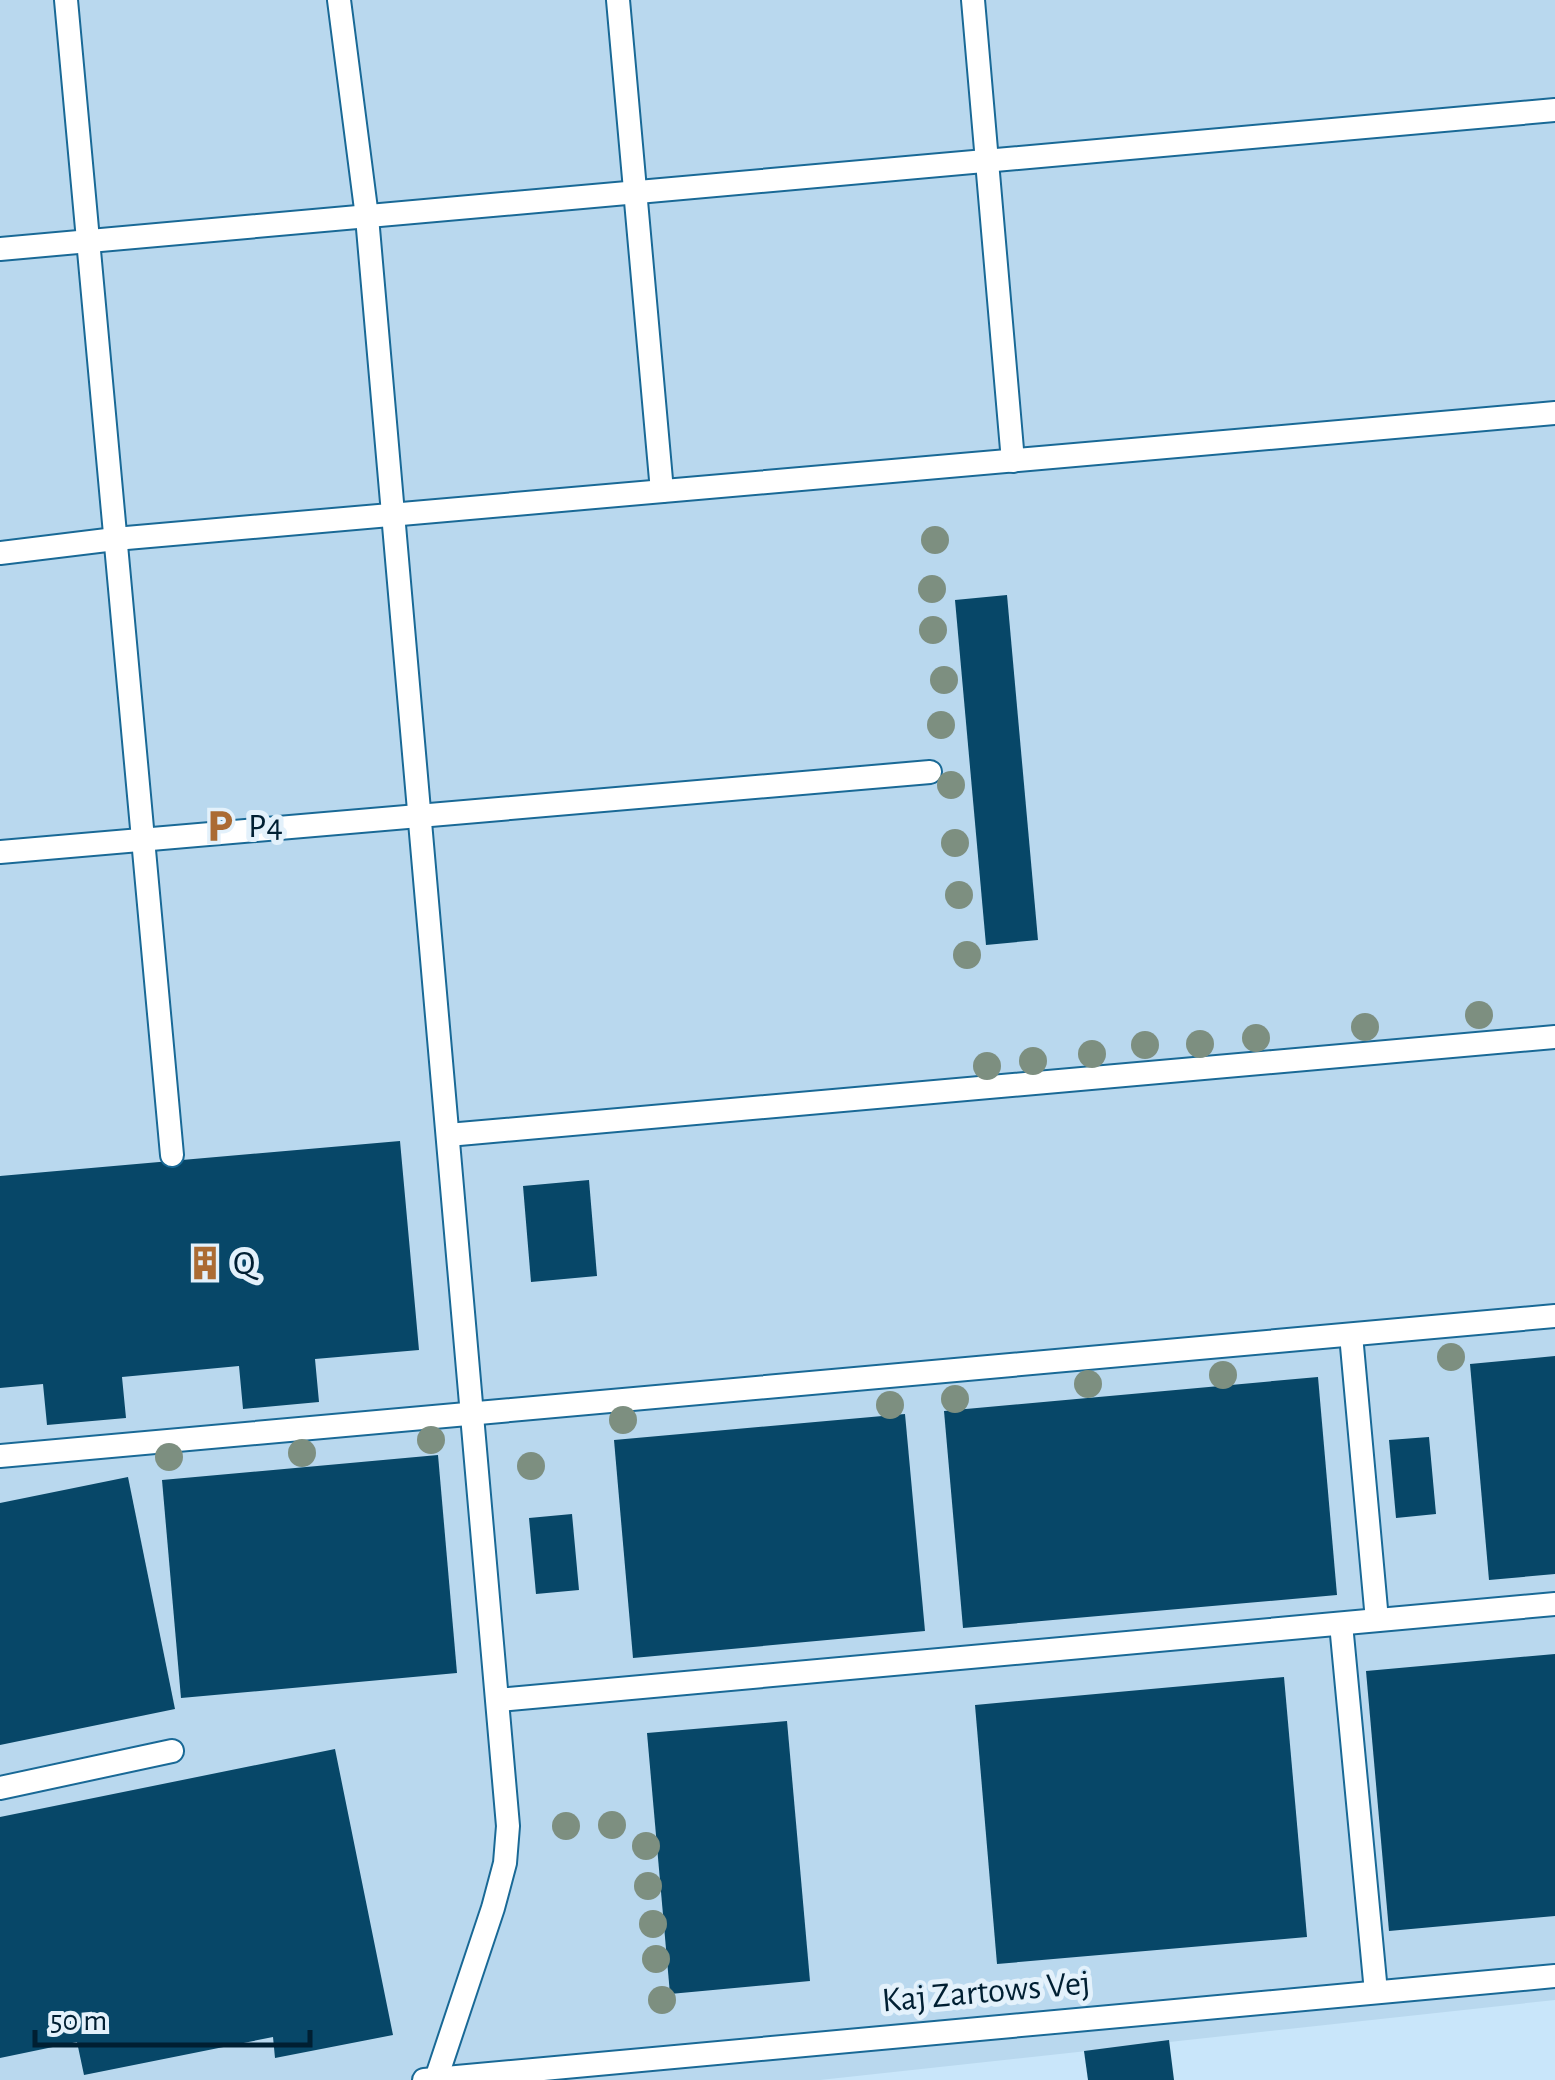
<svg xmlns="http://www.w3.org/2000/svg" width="1555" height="2080" font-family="'Alegreya Sans',sans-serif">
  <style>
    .built { fill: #b9d8ee }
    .building { fill: #074768 }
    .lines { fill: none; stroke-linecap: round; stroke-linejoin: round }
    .lane-casing { stroke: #196996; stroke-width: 26 }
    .lane { stroke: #fff; stroke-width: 22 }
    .tree { fill: #7d8f80 }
    .labels { text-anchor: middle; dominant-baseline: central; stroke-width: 10; stroke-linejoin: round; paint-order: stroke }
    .poi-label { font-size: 35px; fill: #001f32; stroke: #e3f1fb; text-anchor: start }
    .street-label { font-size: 35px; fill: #001f32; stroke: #e3f1fb }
  </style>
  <rect width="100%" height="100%" fill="#c9e6fa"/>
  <polygon class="built" points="0,0 1555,0 1555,2000 820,2080 0,2080"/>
  <g class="building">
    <polygon points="1007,595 1038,940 986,945 955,600"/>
    <polygon points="400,1141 419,1350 315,1359 319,1402 243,1409 239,1366 122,1377 126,1418 47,1425 43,1384 0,1388 0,1176"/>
    <polygon points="589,1180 597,1276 531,1282 523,1186"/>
    <polygon points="1555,1356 1555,1574 1489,1580 1470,1364"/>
    <polygon points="1318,1377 1337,1595 963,1628 944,1411"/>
    <polygon points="905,1414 925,1631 633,1658 614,1440"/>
    <polygon points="1429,1437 1436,1514 1396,1518 1389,1440"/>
    <polygon points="438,1455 457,1673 181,1698 162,1480"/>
    <polygon points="128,1477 175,1709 0,1745 0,1503"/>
    <polygon points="572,1514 579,1590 536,1594 529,1518"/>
    <polygon points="1555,1654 1555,1916 1389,1931 1366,1671"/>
    <polygon points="1284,1677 1307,1937 997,1964 975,1705"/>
    <polygon points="787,1721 810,1981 670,1994 647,1733"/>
    <polygon points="335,1749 393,2035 275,2058 273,2037 84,2075 77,2042 0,2058 0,1817"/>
    <polygon points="1169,2040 1174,2080 1088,2080 1084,2051"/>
  </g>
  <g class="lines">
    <g class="lane-casing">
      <g id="lane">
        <polyline points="66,0 172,1155"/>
        <polyline points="339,0 367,217 508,1826 505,1863 493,1908 436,2079"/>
        <polyline points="618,0 662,491"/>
        <polyline points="973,0 1013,461"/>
        <polyline points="0,249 1555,110"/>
        <polyline points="0,553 115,539 1555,413"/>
        <polyline points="0,852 930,772"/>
        <polyline points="448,1135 1555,1037"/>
        <polyline points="1351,1335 1377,1620"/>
        <polyline points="0,1456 1555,1316"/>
        <polyline points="1341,1624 1376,1992"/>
        <polyline points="498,1700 1555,1604"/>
        <polyline points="0,1788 172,1751"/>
        <polyline points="424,2080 1555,1976"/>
      </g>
    </g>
    <use href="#lane" class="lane"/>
  </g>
  <g class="tree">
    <circle cx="935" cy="540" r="14"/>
    <circle cx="932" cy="589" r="14"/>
    <circle cx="933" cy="630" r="14"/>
    <circle cx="944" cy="680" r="14"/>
    <circle cx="941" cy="725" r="14"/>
    <circle cx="951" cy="785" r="14"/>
    <circle cx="955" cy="843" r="14"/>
    <circle cx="959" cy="895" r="14"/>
    <circle cx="967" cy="955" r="14"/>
    <circle cx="1479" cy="1015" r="14"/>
    <circle cx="1365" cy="1027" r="14"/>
    <circle cx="1256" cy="1038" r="14"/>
    <circle cx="1200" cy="1044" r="14"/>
    <circle cx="1145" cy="1045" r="14"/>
    <circle cx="1092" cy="1054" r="14"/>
    <circle cx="1033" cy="1061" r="14"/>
    <circle cx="987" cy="1066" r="14"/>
    <circle cx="1451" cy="1357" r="14"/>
    <circle cx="1223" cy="1375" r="14"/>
    <circle cx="1088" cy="1384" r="14"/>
    <circle cx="955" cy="1399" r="14"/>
    <circle cx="890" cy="1405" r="14"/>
    <circle cx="623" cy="1420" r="14"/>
    <circle cx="431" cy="1440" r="14"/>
    <circle cx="302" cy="1453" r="14"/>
    <circle cx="169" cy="1457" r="14"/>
    <circle cx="531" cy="1466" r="14"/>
    <circle cx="612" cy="1825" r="14"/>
    <circle cx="566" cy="1826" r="14"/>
    <circle cx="646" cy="1846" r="14"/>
    <circle cx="648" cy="1886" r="14"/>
    <circle cx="653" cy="1924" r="14"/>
    <circle cx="656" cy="1959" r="14"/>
    <circle cx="662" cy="2000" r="14"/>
  </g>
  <defs>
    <g id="parking-bare" transform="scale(2.7)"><path d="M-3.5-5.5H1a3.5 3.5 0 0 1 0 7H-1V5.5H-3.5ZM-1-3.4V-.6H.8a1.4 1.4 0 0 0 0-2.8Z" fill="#ab6b33" stroke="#e3f1fb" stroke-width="2.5" paint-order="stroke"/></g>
    <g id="building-bare" transform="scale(2.7)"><path d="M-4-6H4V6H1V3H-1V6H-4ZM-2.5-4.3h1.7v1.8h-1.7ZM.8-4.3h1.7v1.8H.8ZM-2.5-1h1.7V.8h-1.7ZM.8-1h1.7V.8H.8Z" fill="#ab6b33" stroke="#e3f1fb" stroke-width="2.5" paint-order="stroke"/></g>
  </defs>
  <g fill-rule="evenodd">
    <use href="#parking-bare" x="220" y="826"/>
    <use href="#building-bare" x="205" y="1263"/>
  </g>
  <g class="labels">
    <g class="poi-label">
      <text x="248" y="826">P4</text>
      <text x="233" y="1263">Q</text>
    </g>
    <g class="street-label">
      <text transform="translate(986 1992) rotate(-5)">Kaj Zartows Vej</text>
    </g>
  </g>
  <path d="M35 2030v15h275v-15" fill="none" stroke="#001f32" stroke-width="5"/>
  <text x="50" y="2030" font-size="30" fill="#001f32" stroke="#e3f1fb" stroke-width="8" paint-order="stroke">50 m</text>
</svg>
